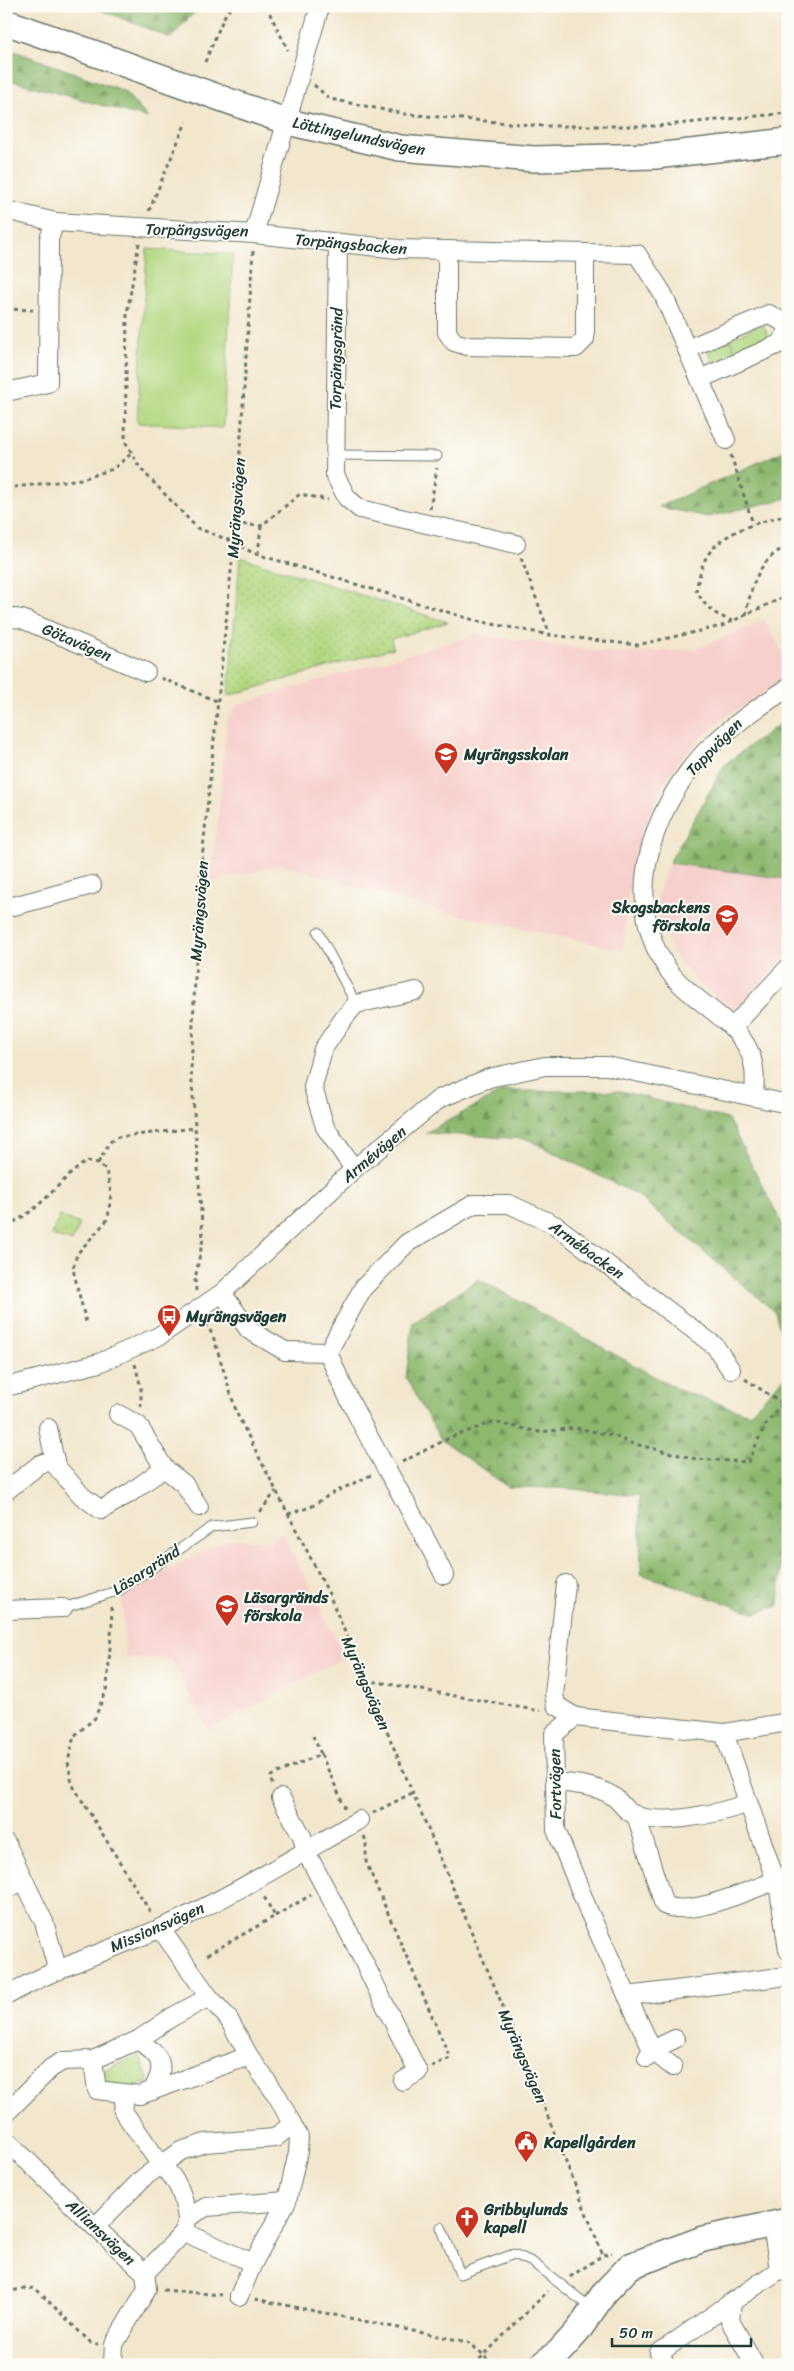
<svg xmlns="http://www.w3.org/2000/svg" width="794" height="2371" font-family="Sriracha,sans-serif">
  <style>
    .built { fill: #f7d0cd }
    .grass { fill: url(#grass-dots); stroke: #688a5a }
    .forest { fill: url(#forest-firs); stroke: #567a51 }
    .park { fill: url(#park-crowns); stroke: #688a5a }
    .pitch { fill: #b2d780; stroke: #688a5a }
    .lines { fill: none; stroke-linecap: round; stroke-linejoin: round }
    .lane-casing { stroke: #697869; stroke-width: 11 }
    .street-casing { stroke: #697869; stroke-width: 20 }
    .secondary-casing { stroke: #697869; stroke-width: 28 }
    .path { stroke: #697869; stroke-width: 3; stroke-dasharray: 4 4; stroke-linecap: butt }
    .lane { stroke: #fff; stroke-width: 9 }
    .street { stroke: #fff; stroke-width: 18 }
    .secondary { stroke: #fff; stroke-width: 25 }
    .labels { text-anchor: middle; dominant-baseline: central; stroke-width: 4; stroke-linejoin: round; paint-order: stroke }
    .street-label { font-size: 16px; fill: #1f3d34; stroke: #fdfcf7 }
    .poi-label { font-size: 16px; font-weight: bold; fill: #1f3d34; stroke: #fdfcf7; text-anchor: start }
  </style>
  <defs>
    <pattern id="grass-dots" width="8" height="8" patternUnits="userSpaceOnUse" patternTransform="scale(1.25)"><rect width="8" height="8" fill="#b2d780"/><path d="M2 2h.1M6 6h.1" fill="none" stroke="#99b96f" stroke-width="1.8" stroke-linecap="round"/></pattern>
    <pattern id="forest-firs" width="22" height="20" patternUnits="userSpaceOnUse" patternTransform="scale(1.25)"><rect width="22" height="20" fill="#8db86e"/><path d="M5 1l3.5 6h-7zM16 11l3.5 6h-7z" fill="#73975b"/></pattern>
    <pattern id="park-crowns" width="20" height="18" patternUnits="userSpaceOnUse" patternTransform="scale(1.25)"><rect width="20" height="18" fill="#b2d780"/><path d="M2 6a3 3 0 1 1 6 0M12 15a3 3 0 1 1 6 0" fill="none" stroke="#99b96f"/></pattern>
  </defs>
  <rect width="100%" height="100%" fill="#fdfcf7"/>
  <filter id="ink" filterUnits="userSpaceOnUse"><feTurbulence type="fractalNoise" baseFrequency=".02" numOctaves="2"/><feDisplacementMap in="SourceGraphic" scale="10" xChannelSelector="R" yChannelSelector="G"/><feConvolveMatrix kernelMatrix="1 2 1 2 8 2 1 2 1" color-interpolation-filters="sRGB"/></filter>
  <filter id="wash" filterUnits="userSpaceOnUse"><feTurbulence type="fractalNoise" baseFrequency=".0096" numOctaves="4" result="noise"/><feDisplacementMap in="SourceGraphic" scale="20" xChannelSelector="R" yChannelSelector="G"/><feGaussianBlur stdDeviation="1.12" result="paint"/><feColorMatrix in="noise" values="0 0 0 0 0 0 0 0 0 0 0 0 0 0 0 0 0 1.4 0 .05"/><feComposite in="paint" operator="in"/></filter>
  <g filter="url(#wash)">
    <rect width="100%" height="100%" fill="#f2e6cc"/>
    <g class="built">
      <polygon points="765,620 788,663 788,672 776,685 721,720 680,759 660,790 641,835 628,897 623,950 419,906 282,864 210,883 218,819 227,720 237,705 477,634 618,654 697,649"/>
      <polygon points="669,863 788,879 788,954 735,1012 694,979 676,958 659,920 657,897"/>
      <polygon points="283,1534 345,1657 208,1730 171,1660 126,1658 122,1598 191,1557 229,1539 270,1541"/>
    </g>
    <g class="grass">
      <polygon points="730,339 737,355 714,365 707,349"/>
      <polygon points="240,557 448,622 391,639 393,648 228,696"/>
    </g>
    <g class="forest">
      <polygon points="91,6 200,6 171,38"/>
      <polygon points="6,48 124,91 148,118 6,79"/>
      <polygon points="788,449 788,498 708,517 659,507"/>
      <polygon points="788,718 788,879 669,863 725,764"/>
      <polygon points="503,1091 621,1091 728,1119 788,1235 788,1357 775,1312 637,1195 527,1139 425,1133"/>
      <polygon points="479,1279 679,1390 749,1414 788,1374 788,1510 780,1515 782,1551 779,1606 754,1613 641,1574 639,1495 559,1488 508,1487 440,1439 406,1378 413,1322"/>
    </g>
    <g class="park">
      <polygon points="763,324 770,340 737,355 730,339"/>
      <polygon points="60,1216 80,1224 72,1242 51,1235"/>
      <polygon points="140,2056 149,2082 138,2085 138,2091 102,2088 97,2074 116,2064"/>
    </g>
    <polygon class="pitch" points="147,249 233,254 223,428 137,423"/>
  </g>
  <g filter="url(#ink)">
    <g class="lines">
      <g class="lane-casing">
        <g id="lane">
          <polyline points="335,455 437,456"/>
          <polyline points="318,932 356,1004"/>
          <polyline points="63,1608 120,1590 212,1527 252,1522"/>
          <polyline points="441,2227 460,2274 514,2254 532,2262 591,2308"/>
        </g>
      </g>
      <g class="street-casing">
        <g id="street">
          <polyline points="6,210 55,222 254,234 320,6"/>
          <polyline points="254,234 398,249 637,254 663,294 726,440"/>
          <polyline points="338,244 335,475 347,498 360,509 516,544"/>
          <polyline points="447,250 447,332 454,342 467,346 576,348 585,339 585,253"/>
          <polyline points="687,349 769,314 788,325"/>
          <polyline points="700,379 779,344 788,332"/>
          <polyline points="6,392 48,383 49,239 55,222"/>
          <polyline points="6,617 22,619 146,672"/>
          <polyline points="6,908 92,885"/>
          <polyline points="732,1028 788,968"/>
          <path d="M754 1096C755 1081 756 1066 749 1051 735 1019 690 1000 669 971 620 903 651 810 704 753 729 727 758 707 788 688"/>
          <polyline points="354,1169 325,1127 313,1087 323,1049 344,1018 356,1004 416,991"/>
          <polyline points="222,1293 249,1330 285,1351 328,1352 363,1288 407,1243 474,1204 509,1204 555,1225 715,1346 731,1370"/>
          <path d="M328 1352C359 1430 408 1500 444 1575"/>
          <polyline points="6,1387 99,1363 159,1336 222,1293 354,1169 439,1099 489,1078 545,1066 607,1066 788,1104"/>
          <polyline points="48,1428 56,1466 82,1496 101,1510 130,1493 164,1468 138,1425 118,1414"/>
          <polyline points="164,1468 184,1484 199,1507"/>
          <polyline points="6,1491 40,1464 55,1460"/>
          <polyline points="566,1584 554,1694 556,1705 575,1717"/>
          <polyline points="6,1610 63,1608"/>
          <polyline points="724,1733 779,1890 788,1950"/>
          <path d="M555 1782C575 1784 594 1785 611 1795 619 1799 623 1809 631 1813 656 1828 722 1813 748 1803"/>
          <polyline points="281,1798 302,1836 306,1852 353,1940 418,2072 403,2081"/>
          <path d="M636 1815 664 1905C691 1918 747 1890 776 1881"/>
          <polyline points="6,1843 44,1922 58,1971"/>
          <polyline points="6,1890 24,1880"/>
          <path d="M6 1996C54 1968 108 1951 159 1929 229 1898 293 1858 359 1820"/>
          <polyline points="627,1996 788,1976"/>
          <path d="M138 2040C162 2057 167 2065 152 2091"/>
          <path d="M249 2056 278 2097 292 2124 275 2138 205 2143 181 2151 161 2165C179 2181 183 2194 187 2218L206 2207 287 2201"/>
          <polyline points="647,2058 652,2050 675,2039"/>
          <polyline points="93,2060 97,2090 140,2095 249,2056 228,2018 209,1997"/>
          <polyline points="673,2067 652,2050 589,1912 556,1830 554,1734 575,1717 724,1733 788,1722"/>
          <polyline points="6,2113 51,2068 63,2061 93,2060 138,2040 172,2017 209,1997 160,1928"/>
          <polyline points="6,2140 95,2227 145,2273 147,2289 114,2344 113,2365"/>
          <polyline points="772,2224 779,2270 788,2271"/>
          <polyline points="95,2227 143,2178 161,2165 123,2111 125,2095"/>
          <polyline points="184,2232 253,2263"/>
          <polyline points="145,2273 184,2232 187,2221"/>
          <polyline points="239,2296 253,2263 287,2201 298,2152 299,2137 292,2124"/>
          <polyline points="666,2365 659,2353 732,2302"/>
          <polyline points="755,2365 730,2321 732,2302 779,2270"/>
        </g>
      </g>
      <g class="secondary-casing">
        <g id="secondary">
          <polyline points="6,22 288,122 400,148 534,159 655,156 788,141"/>
          <polyline points="541,2365 559,2352 578,2331 605,2292 630,2266 703,2239 788,2221"/>
        </g>
      </g>
      <g class="path">
        <polyline points="266,6 288,50"/>
        <polyline points="782,6 788,14"/>
        <polyline points="205,62 224,17 232,6"/>
        <polyline points="314,85 330,99 405,114 543,126 657,126 788,113"/>
        <polyline points="149,211 186,122"/>
        <polyline points="139,243 127,314 125,441 140,468 197,528 234,542 253,553 477,621 550,635 637,645 722,626 788,595"/>
        <polyline points="6,309 33,310"/>
        <polyline points="731,455 753,524"/>
        <polyline points="6,488 82,479 113,469 132,453"/>
        <polyline points="430,509 437,468"/>
        <polyline points="235,524 261,526 300,494 328,500"/>
        <polyline points="258,554 261,526"/>
        <polyline points="521,558 550,635"/>
        <path d="M746 615C751 586 759 558 788 546"/>
        <path d="M733 621C714 615 706 608 696 590 698 582 700 572 703 564 716 532 758 522 788 515"/>
        <polyline points="161,678 219,702"/>
        <polyline points="98,1163 110,1142 118,1137 195,1128"/>
        <path d="M6 1225C40 1213 57 1181 87 1161L98 1163 106 1170 111 1193 108 1219 77 1254 73 1269 86 1322"/>
        <polyline points="196,1291 195,1279 203,1239 191,1069 199,889 234,542 253,251"/>
        <polyline points="206,1323 213,1336 237,1414 328,1592 518,2042 603,2255"/>
        <polyline points="135,1364 141,1388 141,1407"/>
        <polyline points="745,1379 782,1403"/>
        <polyline points="402,1462 449,1438 493,1422 539,1432 576,1428 615,1436 630,1443 696,1459 748,1462 764,1427 782,1403 788,1403"/>
        <polyline points="260,1512 276,1491"/>
        <polyline points="288,1514 311,1507 329,1495 371,1475"/>
        <polyline points="111,1607 112,1623 107,1687 95,1718 74,1736 68,1762 72,1784 152,1915"/>
        <polyline points="366,1680 540,1711"/>
        <polyline points="321,1754 345,1808"/>
        <polyline points="273,1784 270,1780 271,1776 321,1754 313,1736"/>
        <polyline points="373,1813 412,1793"/>
        <polyline points="364,1836 366,1841 366,1862 450,2058 432,2066"/>
        <polyline points="275,1916 311,1895"/>
        <polyline points="207,1955 275,1916 263,1895"/>
        <polyline points="570,2277 603,2255 612,2253"/>
        <polyline points="163,2290 222,2295"/>
        <polyline points="6,2291 35,2288 91,2343 98,2344"/>
        <polyline points="255,2299 468,2342 484,2355 491,2365"/>
        <polyline points="474,2365 548,2291"/>
      </g>
      <use href="#lane" class="lane"/>
      <use href="#street" class="street"/>
      <use href="#secondary" class="secondary"/>
    </g>
  </g>
  <defs>
    <g id="school-pin" transform="scale(1.25)"><path d="M0 17L-7.5 6A9.5 9.5 0 1 1 7.5 6Z" fill="#c8321e" stroke="#fdfcf7"/><path d="M0-5L7-2L0 1L-7-2ZM-4 1L0 2.5L4 1V4Q0 6-4 4Z" fill="#fff"/></g>
    <g id="bus-pin" transform="scale(1.25)"><path d="M0 17L-7.5 6A9.5 9.5 0 1 1 7.5 6Z" fill="#c8321e" stroke="#fdfcf7"/><path d="M-5-6H5V4H4V6H2V4H-2V6H-4V4H-5ZM-3.5-4V0h7V-4ZM-3.5 1.2v1.5H-2V1.2ZM2 1.2v1.5H3.5V1.2Z" fill="#fff"/></g>
    <g id="civic-pin" transform="scale(1.25)"><path d="M0 17L-7.5 6A9.5 9.5 0 1 1 7.5 6Z" fill="#c8321e" stroke="#fdfcf7"/><path d="M-.6-6.5H3V-4.5H.6V-3L4-1V1h2V6H-6V1h2V-1L-.6-3ZM-1.2 2.5V6h2.4V2.5Z" fill="#fff"/></g>
    <g id="church-pin" transform="scale(1.25)"><path d="M0 17L-7.5 6A9.5 9.5 0 1 1 7.5 6Z" fill="#c8321e" stroke="#fdfcf7"/><path d="M-1.2-6h2.4v3.5h3.3v2.4h-3.3V6h-2.4V-.1h-3.3v-2.4h3.3Z" fill="#fff"/></g>
  </defs>
  <g fill-rule="evenodd">
    <use href="#school-pin" x="446" y="754"/>
    <use href="#school-pin" x="727" y="916"/>
    <use href="#bus-pin" x="169" y="1316"/>
    <use href="#school-pin" x="227" y="1606"/>
    <use href="#civic-pin" x="526" y="2142"/>
    <use href="#church-pin" x="467" y="2218"/>
  </g>
  <g class="labels">
    <g class="street-label">
      <text transform="translate(359 136) rotate(12)">Löttingelundsvägen</text>
      <text transform="translate(197 230) rotate(1)">Torpängsvägen</text>
      <text transform="translate(351 244) rotate(5)">Torpängsbacken</text>
      <text transform="translate(336 359) rotate(-89)">Torpängsgränd</text>
      <text transform="translate(236 508) rotate(-86)">Myrängsvägen</text>
      <text transform="translate(77 642) rotate(23)">Götavägen</text>
      <text transform="translate(714 747) rotate(-46)">Tappvägen</text>
      <text transform="translate(199 911) rotate(-86)">Myrängsvägen</text>
      <text transform="translate(374 1154) rotate(-40)">Armévägen</text>
      <text transform="translate(587 1250) rotate(36)">Armébacken</text>
      <text transform="translate(146 1570) rotate(-33)">Läsargränd</text>
      <text transform="translate(366 1683) rotate(67)">Myrängsvägen</text>
      <text transform="translate(555 1784) rotate(-91)">Fortvägen</text>
      <text transform="translate(157 1927) rotate(-24)">Missionsvägen</text>
      <text transform="translate(523 2056) rotate(67)">Myrängsvägen</text>
      <text transform="translate(101 2232) rotate(43)">Alliansvägen</text>
    </g>
    <g class="poi-label">
      <text x="464" y="754">Myrängsskolan</text>
      <text x="710" y="907" text-anchor="end">Skogsbackens<tspan x="710" dy="18">förskola</tspan></text>
      <text x="186" y="1316">Myrängsvägen</text>
      <text x="244" y="1597">Läsargränds<tspan x="244" dy="18">förskola</tspan></text>
      <text x="544" y="2142">Kapellgården</text>
      <text x="484" y="2209">Gribbylunds<tspan x="484" dy="18">kapell</tspan></text>
    </g>
  </g>
  <rect width="794" height="2371" fill="none" stroke="#fdfcf7" stroke-width="25"/>
  <path d="M612 2338v8h139v-8" fill="none" stroke="#1f3d34" stroke-width="2.5"/>
  <text x="619" y="2338" font-size="15" fill="#1f3d34" stroke="#fdfcf7" stroke-width="4" paint-order="stroke">50 m</text>
</svg>
